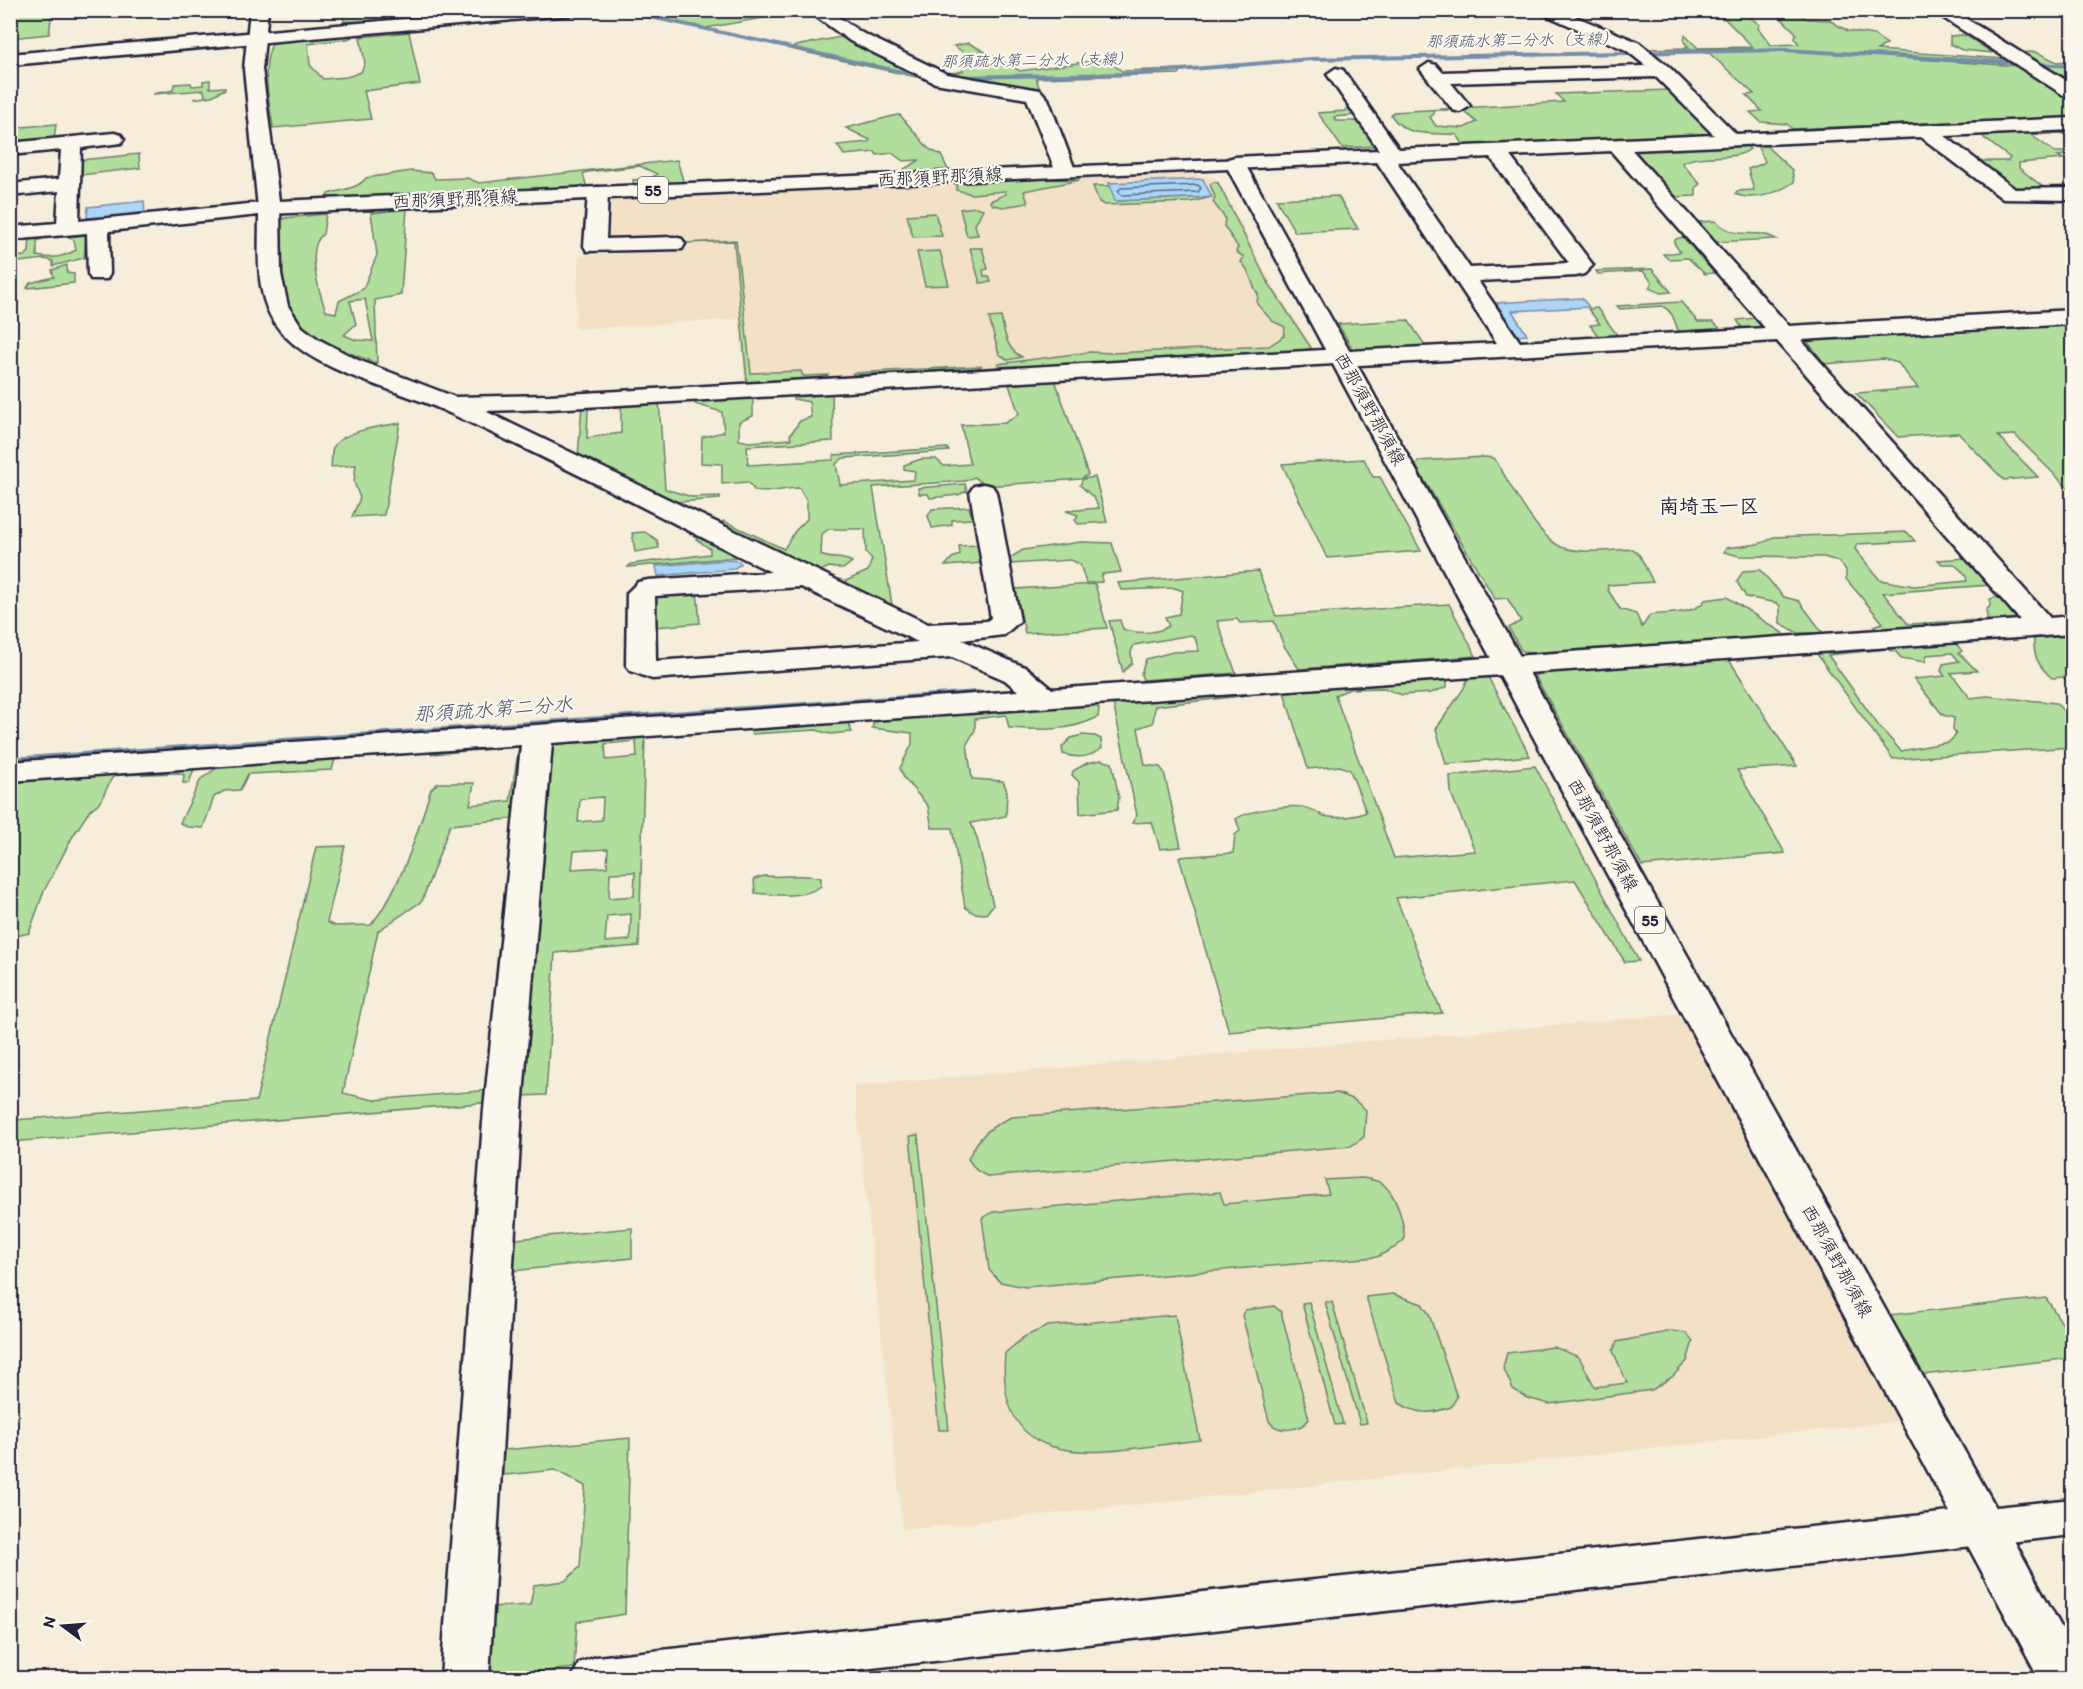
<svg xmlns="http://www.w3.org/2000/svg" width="2083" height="1689" font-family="Itim,'Klee One',sans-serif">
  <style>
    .built { fill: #f2e0c7 }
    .green { fill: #b1de9c; stroke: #6a806c; stroke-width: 1.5; fill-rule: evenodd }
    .water { fill: #acd5f6; stroke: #758dab; stroke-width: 1.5 }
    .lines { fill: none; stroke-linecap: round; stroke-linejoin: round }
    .shore { stroke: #596a86; stroke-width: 1.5 }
    .stream { fill: #758dab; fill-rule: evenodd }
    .minor-casing { stroke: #22223b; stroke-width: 5 }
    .major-casing { stroke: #22223b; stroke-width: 5 }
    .minor { fill: #fbf7ec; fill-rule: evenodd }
    .major { fill: #fbf7ec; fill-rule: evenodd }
    .labels { text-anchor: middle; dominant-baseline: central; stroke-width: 4.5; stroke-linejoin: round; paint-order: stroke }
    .far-water-label { font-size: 16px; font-style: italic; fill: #4b5873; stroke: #fbf7ec }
    .shield { fill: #fbf7ec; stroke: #636270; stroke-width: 1.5 }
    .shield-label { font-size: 16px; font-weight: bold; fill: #22223b }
    .street-label { font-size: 18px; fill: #22223b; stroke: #fbf7ec }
    .neighbourhood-label { font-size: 20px; font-weight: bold; fill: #22223b; stroke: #fbf7ec }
    .water-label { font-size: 20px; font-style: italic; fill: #4b5873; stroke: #fbf7ec }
  </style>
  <rect width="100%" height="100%" fill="#f7eddb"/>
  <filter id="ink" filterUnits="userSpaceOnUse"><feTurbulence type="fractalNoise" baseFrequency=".0167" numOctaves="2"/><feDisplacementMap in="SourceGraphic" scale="12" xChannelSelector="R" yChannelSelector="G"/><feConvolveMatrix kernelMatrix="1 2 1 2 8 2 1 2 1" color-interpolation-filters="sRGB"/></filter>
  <g filter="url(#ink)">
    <g class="built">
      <polygon points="1189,173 1218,179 1269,279 1315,350 1310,354 745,384 739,319 575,329 579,256 687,249 687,244 677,238 610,242 611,198"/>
      <polygon points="1683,1014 1902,1421 903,1530 854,1086"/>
    </g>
    <g class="green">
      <polygon points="386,10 416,11 422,15 477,11 528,11 360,26 359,22 344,21 342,11"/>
      <polygon points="1716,10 1742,11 1760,25 1758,28 1771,45 1799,44 1795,39 1796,33 1774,11 1796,11 1807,19 1829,20 1848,31 1874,35 1887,44 1877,50 2005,59 2011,63 1811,52 2019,66 2072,99 2072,117 1792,129 1787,124 1761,122 1750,112 1762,111 1746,95 1754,94 1708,52 1755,49 1649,49 1683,48 1688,46 1684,42 1685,35 1698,48 1753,47"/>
      <polygon points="10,11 52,11 49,34 11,38"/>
      <polygon points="803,11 706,28 626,11 803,10"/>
      <path d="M409 32 420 84 364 91 371 119 273 128C270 102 259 64 274 41L348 34 352 37 347 39 308 44 310 65 323 79 347 77 361 72 365 63 360 37Z"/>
      <polygon points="850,35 944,75 963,71 962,61 972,58 954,46 969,43 1020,71 1106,59 1122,71 1182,69 1179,74 1036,78 1040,90 921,78 786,48"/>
      <polygon points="1962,35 1967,36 1993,53 1962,50 1950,44 1950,36"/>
      <polygon points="2036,52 2057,62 2072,61 2072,89 2011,53"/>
      <polygon points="210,80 210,88 225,87 225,89 212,96 193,99 205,97 204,90 153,94 173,90 174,84 191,83 192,86 203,85 203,81"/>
      <path d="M1670 90 1713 130 1710 134 1464 145 1457 135C1432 131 1407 140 1391 115L1393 112 1564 102 1556 94ZM1434 110H1462L1477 122 1464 128 1436 126 1430 117 1434 114Z"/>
      <polygon points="1344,100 1347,100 1357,115 1334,117 1336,121 1361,121 1376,143 1375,146 1342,148 1318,113 1345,111 1347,106"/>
      <polygon points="897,115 900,115 929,149 941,155 949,172 902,175 904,169 920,160 903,161 892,153 877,155 875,152 844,155 837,145 868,142 870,140 846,128"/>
      <polygon points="56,124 54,141 11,145 11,128"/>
      <polygon points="2072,129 2072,133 2031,135 2055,152 2072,152 2072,154 2058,156 2063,159 2019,163 2019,168 2048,191 2010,190 1951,144 1957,144 1979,161 2008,161 2010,158 1984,138 1983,134"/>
      <path d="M1744 143 1750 149C1735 162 1702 152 1682 163L1700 184 1696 187V196L1674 197 1633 152 1637 149Z"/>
      <path d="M1763 143 1792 170 1794 182C1778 193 1754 202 1735 194L1737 191 1754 190 1748 169 1762 164 1765 161 1756 144Z"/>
      <polygon points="139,154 140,168 81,175 81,160"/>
      <path d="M677 160 684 184 634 187 633 180 651 178 657 174 640 166 587 172 583 174 587 188 326 199 328 194C340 190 358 189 366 178L411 171 432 173 435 179 467 178 479 183Z"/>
      <polygon points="1040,179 1080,180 1024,191 1028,203 1003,207 993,205 990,201 1006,194 1005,191 972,194 956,190 957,184 962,183"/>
      <path d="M1214 182 1218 183 1266 279 1311 348 1308 352 999 368 998 364 1090 352 1112 353 1269 346 1284 336 1285 327 1272 321 1257 304 1258 294C1250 283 1252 272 1241 262L1244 257 1236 252 1238 247 1224 226 1225 218 1213 202 1215 197 1210 184Z"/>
      <polygon points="1093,186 1110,186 1116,201 1212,197 1191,202 1104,205 1099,202"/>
      <polygon points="1338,196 1358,229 1295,232 1276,199"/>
      <polygon points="976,207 983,209 975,225 978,235 967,236 960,209"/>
      <path d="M407 209 401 295 375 300 377 363C353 355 291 331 282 307 278 294 279 240 277 223L285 218 326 214 323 234C305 248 319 292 326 311L336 313 339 301 363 289 377 255 371 213ZM365 299 373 341 356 340 344 335 356 324 350 301Z"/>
      <polygon points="935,213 942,236 913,237 907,215"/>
      <path d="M1715 221C1741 243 1751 226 1776 239L1716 242 1699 222Z"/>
      <path d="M30 235H42V239L37 241V256C50 259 64 257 76 250L74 240 67 237 86 235 84 258 53 266V261L45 259 11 263 10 257 24 256 29 252Z"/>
      <polygon points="1683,237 1714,273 1705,274 1688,258 1668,259 1663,254 1680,252 1674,243 1676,239"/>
      <polygon points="736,240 751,373 801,371 803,376 828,375 826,378 747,382 734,241 686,243"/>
      <polygon points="970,248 982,248 988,269 983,270 984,276 989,276 991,282 980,283"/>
      <polygon points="940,251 949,285 925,286 917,252"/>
      <polygon points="67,265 67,273 74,274 74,283 27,288 30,283 54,277 52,270"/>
      <polygon points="1652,269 1671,292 1661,293 1649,288 1652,282 1643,271 1598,274 1596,271"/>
      <path d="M1681 302 1698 322H1713L1721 329 1742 328 1737 320 1755 318 1764 327 1761 330 1686 334 1678 330C1674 321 1674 312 1662 306L1620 309 1617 306Z"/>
      <polygon points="1597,308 1618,336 1599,337 1590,325 1600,324 1588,309"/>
      <path d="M1001 317C1005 334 1006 349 1022 357L1008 360 999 354 989 318Z"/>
      <polygon points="1408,320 1427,348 1354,351 1338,324"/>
      <polygon points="2072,322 2072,492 2015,435 1998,436 2038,477 2004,480 1958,433 1898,437 1856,393 1918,388 1898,363 1884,359 1825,364 1803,336"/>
      <polygon points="981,366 976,370 852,375 853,373"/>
      <path d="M1051 379 1055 380 1088 475 1081 479 987 486 974 477 965 481 873 487 892 605 889 607 841 583 868 571 872 559 866 553 865 529H829L822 534 821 555C831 560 842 556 852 562L843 569 829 567 818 572 718 523 724 521 784 549 795 531 807 519V502L799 488C784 488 770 494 755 491L748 482 722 484V464L701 463 702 437 724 432 722 412 695 404V400L753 395V416L739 422V440L749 442 791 439 790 435 800 421 811 417 809 402 793 399 794 393 832 391 833 441 747 446 748 465 833 460 834 455 947 448 949 451 843 458 836 464 840 485 914 480 915 471 904 469V465L921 459H936L944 466 970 464 961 425 1005 423 1019 414 1009 385Z"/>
      <path d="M659 401 665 489 692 497 720 496V499L676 502 578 457 582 405ZM621 407V433L587 438 588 409Z"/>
      <path d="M400 423 384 515 352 517 360 498 354 482 356 465 331 467C332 462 331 453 333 448 342 430 383 426 400 423Z"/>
      <path d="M1484 457 1494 458C1509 481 1537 539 1564 548 1586 554 1611 550 1633 549L1640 556 1653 582 1608 585V590L1620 609 1636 614 1642 627 1650 615C1665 613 1696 615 1705 600L1727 597 1787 636 1528 653 1521 650 1509 628 1521 621 1507 598 1495 599 1416 466 1418 461Z"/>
      <polygon points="1364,459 1373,477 1380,477 1421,551 1327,558 1282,464"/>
      <polygon points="1095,477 1107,522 1078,524 1075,520 1078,515 1066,511 1099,508 1094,498 1080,485 1083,479"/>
      <polygon points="965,484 967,491 958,495 930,498 928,494 919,494 918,488"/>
      <polygon points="969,507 972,519 952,520 952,525 932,528 928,516 932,509"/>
      <polygon points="645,532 657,540 659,548 635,552 632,533"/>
      <path d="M1907 532 1915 541 1857 544 1855 549 1880 580 1914 586 1967 581 1965 574 1954 564H1942L1938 560 1968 558 1990 585 1883 593 1908 624 1979 620 1981 623 1877 630 1874 626 1883 623 1846 579V570L1837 561 1824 557 1739 556 1724 552 1726 548C1742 545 1761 547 1773 537Z"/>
      <polygon points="701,537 739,557 628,567 631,564 710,554 710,549 696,539"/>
      <polygon points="1081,542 1112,543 1121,572 1102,574 1102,582 1086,583 1080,564 1071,560 1011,564 1008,559 1023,550"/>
      <polygon points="979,545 982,563 945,566 952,558 960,555 959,546"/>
      <polygon points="1760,570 1784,597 1799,601 1823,633 1798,633 1780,623 1780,606 1777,603 1746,597 1737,582 1743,571"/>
      <path d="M1258 571 1276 616 1449 604 1476 656 1299 669 1284 646 1274 621 1240 623 1237 619 1217 621 1236 673 1143 680 1141 674 1146 659 1173 652 1199 651 1195 638 1191 635 1134 645 1131 652 1132 663 1123 672 1109 621 1120 620 1123 629C1137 634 1156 634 1169 626L1165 617 1179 614 1183 591 1175 588 1121 590 1118 583Z"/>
      <polygon points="1095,584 1107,628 1025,633 1015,589"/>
      <polygon points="697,591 700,623 656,627 654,597 664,593"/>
      <polygon points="2000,596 2018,617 2017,620 1988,623 1986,610 1990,606 1990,599"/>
      <path d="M2061 634 2072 647V688L2063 677 2052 678C2038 666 2033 656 2034 637Z"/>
      <path d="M1954 641 1962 651 1959 653 1977 671 1951 673 1970 698 1987 696 2056 703 2072 720V747L1893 759 1814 650ZM1886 649 1896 652 1901 658 1925 662 1927 655 1952 653 1959 661 1943 664 1941 671 1945 676 1914 679 1943 715 1954 718 1953 729 1956 735 1949 742 1901 751 1878 725 1828 655Z"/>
      <polygon points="1728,658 1797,766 1737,770 1785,853 1642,866 1535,676 1544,672"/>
      <polygon points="1488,677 1530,756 1446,764 1436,729 1464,688 1468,678"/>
      <path d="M1447 678V687L1431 693 1402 695 1384 688 1350 689 1335 695 1394 858 1475 851 1451 793 1450 776 1535 766 1639 961 1625 962 1575 880 1396 898 1442 1013 1229 1032 1179 857 1233 853 1235 835 1240 831 1236 819C1248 810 1291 804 1306 808 1313 809 1318 814 1324 816 1334 819 1357 817 1366 812L1350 770 1340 766 1308 769 1283 689Z"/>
      <polygon points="1247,691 1250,695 1155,706 1153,723 1138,728 1145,765 1160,767 1164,772 1181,847 1160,849 1152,822 1132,823 1137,815 1113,703 1117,699"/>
      <path d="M1094 703 1099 709 1098 717C1069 732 1040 730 1009 728L1006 715 975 719V730L967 744 972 779 1003 781 1007 791 1006 816 971 823 977 838 993 905 986 914 974 913 965 907 952 828H932L928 806 904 778 900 768 912 744V733L872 728 874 721Z"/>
      <polygon points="841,720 848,723 852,732 830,734 816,730 752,734 748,727"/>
      <path d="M1082 735 1095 736 1101 739 1102 748C1091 757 1077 759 1063 754L1062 747 1071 738Z"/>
      <path d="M645 736 639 946 555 953 546 1095 519 1096 545 748 555 741ZM636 741 637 757 606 760 605 744ZM603 797 602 820 578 822 580 799ZM608 849 607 867 572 869 574 851ZM635 872 634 896 609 898 610 873ZM631 914 630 940 605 942 607 916Z"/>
      <path d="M525 744 519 818 450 825 422 901 378 931 343 1093 374 1100 491 1090 492 1102 11 1142V1106L18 1108 15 1120 256 1101 316 847 345 846 327 922 335 926 371 925C402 886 416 837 431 789L438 783H474L470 805 510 801 519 747 431 754 432 750Z"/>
      <polygon points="412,751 412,754 335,759 332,770 248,774 240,790 224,791 214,797 203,828 187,827 180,823 201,779 221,765"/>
      <polygon points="1101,760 1112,763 1119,798 1117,810 1080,814 1079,782 1072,775 1073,771 1087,763"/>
      <polygon points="185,767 194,769 189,783 183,783 184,775 179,773 117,775 112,778 100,802 90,810 73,836 44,891 29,933 11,937 10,780"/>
      <path d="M764 876C783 878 804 873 821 878V886C805 899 774 895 755 893L754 879Z"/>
      <path d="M1337 1093 1353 1099 1366 1110 1364 1137 1351 1146 988 1177 976 1170 968 1159C978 1137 990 1126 1012 1117Z"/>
      <polygon points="918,1135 949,1430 939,1430 910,1136"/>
      <path d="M1362 1178C1368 1179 1376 1180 1381 1183 1396 1192 1405 1224 1404 1240L1396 1247 1377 1257 1025 1287 1000 1282 989 1270 982 1218 993 1212 1220 1192 1224 1204 1329 1194 1325 1180Z"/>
      <polygon points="632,1228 632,1258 513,1271 516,1239"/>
      <path d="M1393 1294 1422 1304 1429 1314 1457 1397 1451 1407C1431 1414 1418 1415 1399 1403L1366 1297Z"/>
      <polygon points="2046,1298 2072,1339 2072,1358 1922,1375 1888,1315"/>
      <polygon points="1309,1302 1343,1424 1335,1425 1302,1303"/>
      <polygon points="1325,1302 1332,1302 1367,1423 1360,1424"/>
      <path d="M1274 1306 1281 1312 1309 1419C1300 1432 1277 1433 1269 1421L1242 1315 1245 1310Z"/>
      <path d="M1175 1315 1200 1440C1114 1449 994 1486 1005 1353L1024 1337 1048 1326Z"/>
      <polygon points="1672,1331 1686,1333 1693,1341 1687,1361 1672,1377 1652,1390 1549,1404 1527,1398 1513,1389 1503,1367 1507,1353 1554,1347 1579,1357 1595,1387 1627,1383 1613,1351 1617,1342"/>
      <polygon points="630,1438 625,1614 577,1622 574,1668 479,1678 489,1607 530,1605 534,1585 565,1581 580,1567 585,1486 555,1470 495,1476 492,1451"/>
    </g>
    <g class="water">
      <polygon points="1203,179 1212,197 1115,201 1109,183"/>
      <polygon points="144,201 145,214 87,218 88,207"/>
      <polygon points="1582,298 1589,307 1512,311 1527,335 1518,336 1496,303"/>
      <polygon points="726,560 739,561 741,564 733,569 658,576 656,566"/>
    </g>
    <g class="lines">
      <polygon class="shore" points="1198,185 1201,188 1198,192 1122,195 1118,191 1121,188"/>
      <g class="stream">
        <polygon points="606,10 627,10 934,77 931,79 622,13 555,18 552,16 555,14"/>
        <polygon points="539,16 541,17 541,19 10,67 10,63"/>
        <polygon points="1785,48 2072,64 2072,68 1785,52 1311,61 1132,76 952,79 949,77 952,75 1132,72 1311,57"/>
        <polygon points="978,690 983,693 981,695 10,763 10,757"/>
      </g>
      <g class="minor-casing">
        <g id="minor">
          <polygon points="505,10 577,10 569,15 10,65 10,54"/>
          <polygon points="807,10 828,10 862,33 947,74 1040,90 1048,99 1075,170 1072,174 1058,174 1055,170 1027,99 935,83 850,41"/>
          <path d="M1534 10H1559L1638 42 1669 67 1736 134 2072 118V130L1945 136 2015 189 2072 188V200L2003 199 1921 137 1632 150 1789 326 2072 310V324L1801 340 2050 618 2072 616V634L552 743 522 1109 489 1678H441L484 1109 521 745 10 781V762L1018 691 1005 680 952 657 652 679 631 671 626 665 627 593 638 582 648 580 771 572C662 518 555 461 445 411 396 388 323 375 285 336 253 303 259 257 259 215L109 231 110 274 107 279H91L88 274 87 233 10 240V227L57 223 59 191 10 196V184L59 179 61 150 10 155V143L114 133 121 135 124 139 121 143 81 148 79 221 269 202 276 204 280 208 281 274 288 306 302 327 318 339 358 360 455 397 550 395 1341 349 1350 351 1497 343 1377 162 1235 169 1228 167 1225 163 1228 159 1235 157 1379 150 1327 74 1336 68 1343 70 1399 149 1714 135 1656 77 1451 83 1470 106 1460 112 1453 110 1420 69 1429 63 1436 65 1442 72 1646 66 1626 50ZM1611 151 1765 328 1520 342 1478 281 1576 276 1584 274 1593 265 1510 156ZM1490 157 1569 263 1470 268 1397 162ZM1777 341 2020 620 1052 689 1027 668 962 640 1004 635 1020 621 996 492 992 486 983 484 974 486 970 492 991 618 987 621 928 624 485 411 550 409 1334 364 1343 366ZM801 587 918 642 656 661 655 596Z"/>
          <polygon points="1931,10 1952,10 2072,84 2072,98 2065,96"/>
          <polygon points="598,187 605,189 608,193 606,239 674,237 682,239 685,244 682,249 587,251 584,246 588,193 591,189"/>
          <polygon points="2072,1499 2072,1535 781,1678 572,1678 579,1663 596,1657"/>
        </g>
      </g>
      <g class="major-casing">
        <polygon id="major" points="250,10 268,10 262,69 279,201 1242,159 1999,1513 2072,1647 2072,1678 2039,1678 1228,169 269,214 262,212 258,208 244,69"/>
      </g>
      <use href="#minor" class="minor"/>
      <use href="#major" class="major"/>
    </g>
  </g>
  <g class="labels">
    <g class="far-water-label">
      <text transform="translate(1522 40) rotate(-1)">那須疏水第二分水（支線）</text>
      <text transform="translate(1037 60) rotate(-1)">那須疏水第二分水（支線）</text>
    </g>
    <g class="shield">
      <rect x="638" y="177" width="30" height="26" rx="4.5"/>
      <rect x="1635" y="907" width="30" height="26" rx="4.5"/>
    </g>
    <g class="shield-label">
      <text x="653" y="190">55</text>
      <text x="1650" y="920">55</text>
    </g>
    <g class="street-label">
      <text transform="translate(940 177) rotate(-3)">西那須野那須線</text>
      <text transform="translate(455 199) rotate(-3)">西那須野那須線</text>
      <text transform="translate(1370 409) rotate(61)">西那須野那須線</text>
      <text transform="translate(1603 835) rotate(61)">西那須野那須線</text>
      <text transform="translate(1837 1261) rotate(61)">西那須野那須線</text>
    </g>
    <g class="neighbourhood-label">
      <text x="1709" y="506">南埼玉一区</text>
    </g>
    <g class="water-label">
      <text transform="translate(493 709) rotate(-4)">那須疏水第二分水</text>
    </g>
  </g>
  <rect width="2083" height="1689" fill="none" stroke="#fbf7ec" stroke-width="36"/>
  <rect x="18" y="18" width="2047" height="1653" fill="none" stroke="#22223b" stroke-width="2" filter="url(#ink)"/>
  <g transform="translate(63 1626) rotate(286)" stroke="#fbf7ec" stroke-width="4.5" paint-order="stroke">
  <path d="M0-4.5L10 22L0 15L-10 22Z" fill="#22223b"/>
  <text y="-9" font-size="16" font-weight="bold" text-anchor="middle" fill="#22223b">N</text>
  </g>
</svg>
